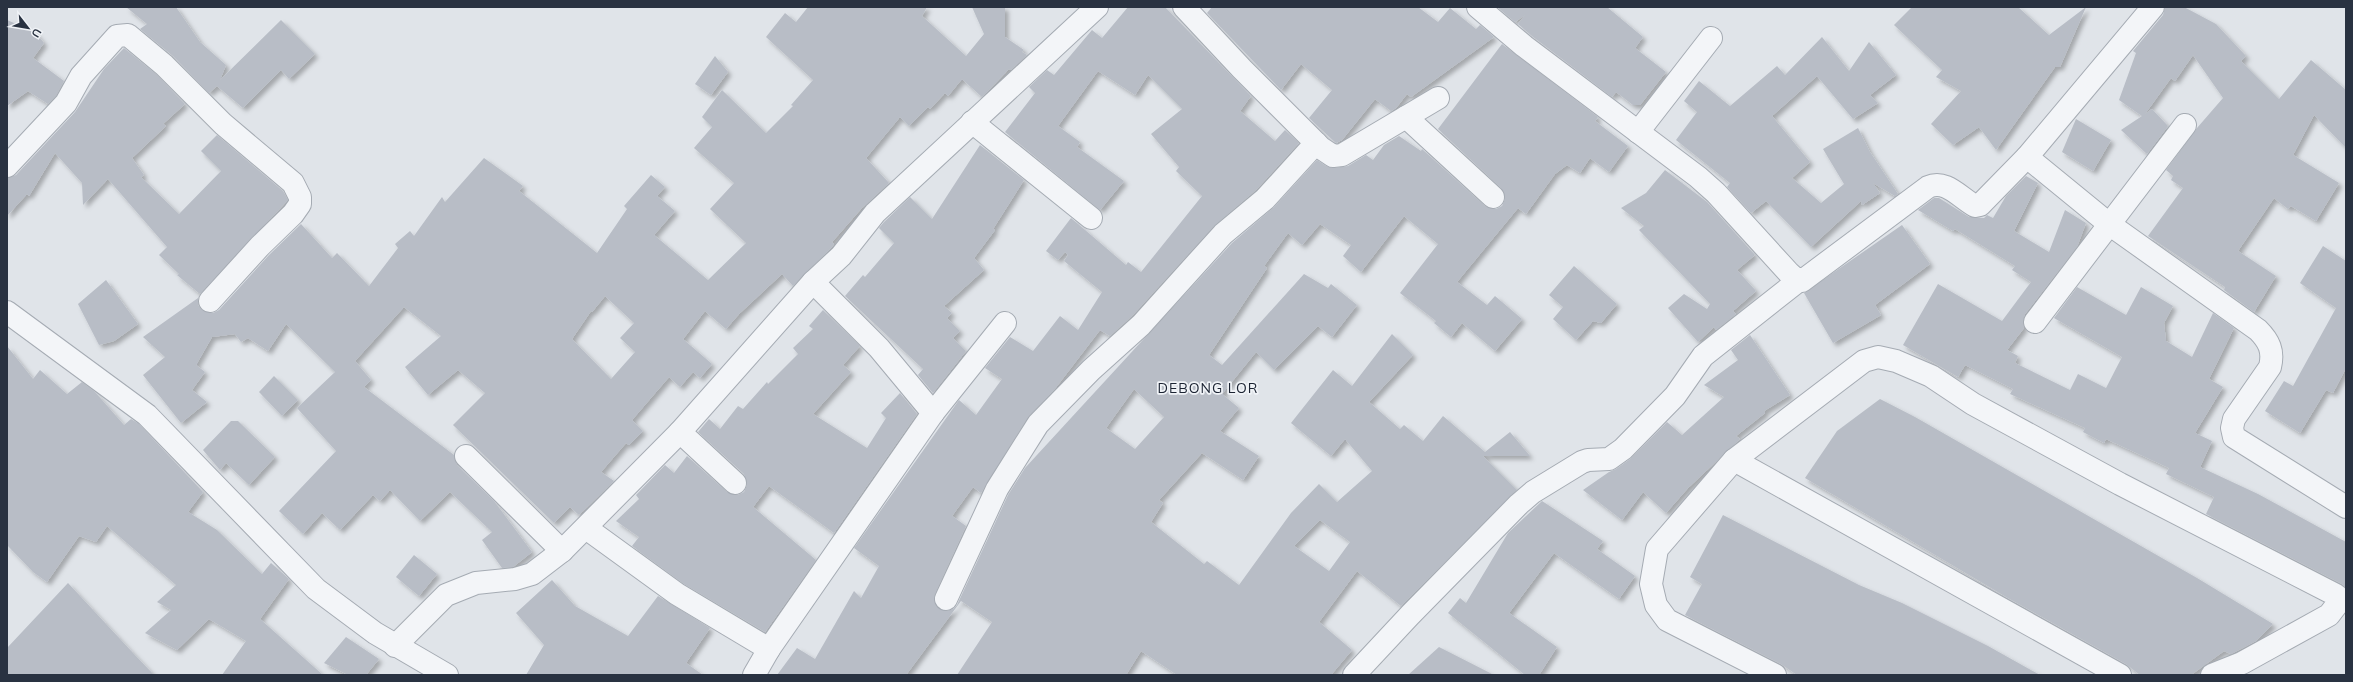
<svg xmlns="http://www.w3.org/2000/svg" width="2353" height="682" font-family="Mulish,sans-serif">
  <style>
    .building { fill: #b8bdc6; fill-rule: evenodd; filter: url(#shadow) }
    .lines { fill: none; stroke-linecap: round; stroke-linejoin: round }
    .minor-casing { stroke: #a5abb3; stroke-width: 24 }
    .minor { stroke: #f3f5f8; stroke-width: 22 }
    .labels { text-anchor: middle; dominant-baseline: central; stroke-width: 3.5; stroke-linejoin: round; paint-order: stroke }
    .quarter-label { font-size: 14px; letter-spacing: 1px; fill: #1b2332; stroke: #f0f3f7 }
  </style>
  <defs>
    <filter id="shadow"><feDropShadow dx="3.5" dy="3.5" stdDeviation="2" flood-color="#0004"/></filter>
  </defs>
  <rect width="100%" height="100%" fill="#e0e4e9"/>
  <g class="building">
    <polygon points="126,7 176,7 200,42 226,65 220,80 281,20 315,54 289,79 281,70 243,108 217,86 209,93 173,56 140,29 147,24"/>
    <path d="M808 7H927L922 16 966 56 984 34 972 7H1005V37L1024 50 1022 52 1027 55 1011 70 1009 69 982 97 962 79 948 96 945 93 930 109 928 107 909 126 900 117 866 158 889 183 861 209 832 242 834 244 832 247 793 286 782 274 739 314 726 329 705 311 683 339 712 364 700 378 693 372 680 387 669 377 632 420 643 431 629 445 626 443 601 472 614 481 579 515 570 507 554 523 453 425 485 393 458 370 428 395 405 367 441 336 404 307 355 361 371 380 364 387 454 455 457 465 494 501 532 552 513 567 502 568 482 540 492 532 450 492 420 521 390 490 380 501 373 495 340 530 322 513 303 534 279 511 336 451 297 408 335 372 286 324 268 351 248 338 241 342 235 334 212 337 196 365 205 372 192 390 207 402 181 423 143 375 165 357 143 337 198 298V305L202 310 213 313 219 310 269 255 301 224 332 258 337 253 369 286 398 248 395 244 410 231 414 236 442 197 445 202 484 158 523 186 519 191 597 253 627 209 624 206 651 175 665 187 657 196 675 211 654 235 708 280 746 243 710 209 734 183 694 148 712 127 702 117 722 90 766 133 793 106 791 105 813 80 766 37 785 13 796 22ZM605 296 634 323 620 338 635 352 611 379 572 339 591 311 592 312Z"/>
    <path d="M1128 7H1165L1251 96 1240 111 1275 141 1285 130 1299 143 1256 190 1214 226 1132 316 1110 336 1100 330 1054 390 1028 417 981 493 973 487 952 516 966 526 935 594 934 600 936 606 947 611 953 609 957 605 1008 495 1025 468 1232 243 1274 207 1317 160 1326 166 1334 168 1348 166 1366 155 1373 160 1384 145 1399 136 1421 151 1422 149 1485 206 1496 209 1502 206 1505 199 1501 188 1438 129 1502 44 1598 117 1595 121 1628 146 1609 172 1590 158 1580 173 1567 165 1555 174 1526 214 1518 208 1457 282 1487 305 1495 296 1522 319 1495 351 1462 323 1451 337 1434 323 1436 321 1400 293 1438 244 1404 216 1361 272 1343 256 1351 245 1320 224 1302 245 1288 233 1264 266 1267 268 1209 355 1222 365 1304 274 1328 288 1331 284 1357 305 1332 337 1318 326 1274 370 1256 352 1222 394 1239 408 1220 431 1259 456 1243 480 1202 453 1159 500 1163 503 1151 522 1204 564 1207 561 1239 585 1291 513 1319 484 1337 502 1372 471 1345 439 1331 456 1291 423 1333 370 1352 386 1392 334 1413 355 1369 402 1400 429 1404 425 1423 441 1443 416 1485 452 1510 432 1530 456H1483L1517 490 1401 606 1357 571 1319 622 1352 650 1331 675H1177L1141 651 1126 675H957L992 622 961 601 906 675H777L797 648 815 659 854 591 861 598 879 566 854 548 959 400 976 415 1002 379 985 368 1010 337 1033 351 1060 316 1078 330 1102 292 1064 261 1068 255 1065 252 1058 260 1046 251 1071 218 1126 265 1128 262 1141 272 1202 196 1176 171 1179 167 1151 134 1182 109 1148 75 1135 95 1098 71 1058 126 1080 142 1077 147 1124 181 1100 210 1005 132 1035 93 1029 87 1047 70 1054 75 1092 30 1102 38ZM1134 389 1164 417 1135 449 1106 428ZM1320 520 1350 542 1329 571 1294 546Z"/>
    <polygon points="1212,7 1418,7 1438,22 1450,8 1476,29 1480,25 1494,37 1411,97 1407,94 1396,108 1391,111 1375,99 1342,140 1336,143 1309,118 1332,90 1301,64 1281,90 1207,13"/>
    <polygon points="1497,7 1607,7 1643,37 1635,48 1666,72 1640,105 1633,105 1616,92 1612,97 1532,36 1518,24 1525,15 1515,22"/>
    <polygon points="1912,7 2018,7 2049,35 2086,7 2060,67 2055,67 1996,150 1979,127 1953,145 1931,124 1961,91 1936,77 1942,70 1894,25"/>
    <polygon points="2165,7 2184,7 2216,24 2246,56 2241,61 2279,99 2311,60 2346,90 2346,148 2314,115 2293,155 2339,183 2316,221 2291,206 2288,209 2274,198 2238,251 2276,276 2254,312 2224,290 2225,287 2148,236 2183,188 2171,180 2173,176 2166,170 2197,128 2223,98 2193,55 2175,81 2171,78 2145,114 2152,109 2168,126 2147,154 2121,130 2142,116 2119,100 2136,53 2133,51 2163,15"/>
    <polygon points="7,20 35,32 44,43 33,58 64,81 56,96 48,104 28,91 7,106"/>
    <polygon points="1822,37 1849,71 1869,42 1896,75 1870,95 1878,103 1853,119 1817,76 1772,116 1810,162 1792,178 1821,203 1844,184 1823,149 1858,128 1870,152 1898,194 1895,196 1873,183 1880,193 1862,205 1861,201 1811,247 1766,201 1751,213 1727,187 1730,183 1676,140 1697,112 1684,101 1699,81 1730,106 1777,66 1785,75"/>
    <polygon points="124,48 156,74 185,104 163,124 166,126 132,158 144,175 141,177 179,214 221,171 201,151 217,135 283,191 288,200 200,294 177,275 179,274 159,255 167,247 108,179 83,205 82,183 55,153 29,196 27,194 7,216 7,178 16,175 75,112 104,69"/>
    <polygon points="715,56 728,72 711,95 695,84"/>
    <polygon points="2076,119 2111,140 2093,171 2062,152"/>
    <polygon points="980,145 1024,180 993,229 995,230 974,258 984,270 944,306 952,313 947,318 960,331 953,338 966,351 933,393 918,375 923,369 845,296 863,275 865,277 894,243 879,228 884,222 910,197 932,219"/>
    <polygon points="1665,170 1707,202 1755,255 1737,270 1756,291 1733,311 1736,314 1716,330 1714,327 1698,342 1668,308 1684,294 1707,309 1710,304 1639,230 1644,226 1621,208 1646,193"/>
    <polygon points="2026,176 2038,183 2014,231 2049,252 2065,210 2086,223 2077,247 2025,314 2023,321 2024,328 2007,350 2018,356 2015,363 2070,390 2078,374 2106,388 2122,357 2054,318 2077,287 2126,315 2141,287 2173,306 2164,323 2166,341 2192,357 2213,313 2234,328 2209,379 2223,387 2195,433 2212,441 2200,467 2258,494 2346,542 2346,588 2342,584 2206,514 2214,497 2166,474 2169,468 2106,439 2104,443 2083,432 2085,428 2010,394 2013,389 1965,365 1958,377 1903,345 1938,284 2002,321 2031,282 2012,270 2015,266 1955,229 1953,231 1918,210 1934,198 1939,198 1969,217 1984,218 1987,215 1993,218 2006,196"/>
    <polygon points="1902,225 1930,264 1875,305 1881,315 1833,343 1804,293"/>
    <polygon points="2323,246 2346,261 2346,368 2333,393 2326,390 2300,433 2265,411 2284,381 2293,386 2336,308 2300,283"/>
    <polygon points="1574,266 1617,304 1601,323 1593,321 1576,340 1553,319 1563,307 1549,295"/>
    <polygon points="106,280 138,324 114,341 99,345 78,304"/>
    <polygon points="823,310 860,346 843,365 851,372 813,414 867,448 886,418 881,413 900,393 917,414 834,533 769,486 753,507 816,560 765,632 684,584 632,546 639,537 616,521 639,499 636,495 665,465 674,473 687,456 727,492 738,495 744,492 747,485 744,474 698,432 709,419 720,429 738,406 743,409 767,382 768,384 798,354 793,348 813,329 809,326"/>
    <polygon points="1750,335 1790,395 1764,411 1765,413 1736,436 1740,439 1688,488 1666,513 1643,492 1622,520 1583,490 1609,472 1616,469 1630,459 1667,422 1682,435 1724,397 1704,385 1738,360 1731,350"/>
    <polygon points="7,346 33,379 40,370 67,394 82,382 95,392 124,425 131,419 139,424 203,492 188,512 217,530 262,574 271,563 289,579 260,619 323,675 222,675 246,641 209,619 177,650 145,633 171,610 157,602 176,585 107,526 96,542 79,536 47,582 33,572 7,545"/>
    <polygon points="274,376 298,400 282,416 259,392"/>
    <polygon points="1880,399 1915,417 2197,578 2273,624 2256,641 2231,654 2224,651 2191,675 2140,675 2126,664 2008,598 1805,478 1837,431"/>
    <polygon points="231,421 238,421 275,457 249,485 226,463 220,470 203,450"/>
    <polygon points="1542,501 1603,541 1597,549 1635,576 1619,599 1554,553 1509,613 1557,647 1539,675 1525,675 1448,613 1460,598 1466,603 1508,533"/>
    <polygon points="1723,515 1859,585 1902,603 1988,646 2040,675 1797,675 1781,664 1685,615 1702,584 1690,577"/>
    <polygon points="414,555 437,574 419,596 396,577"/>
    <polygon points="552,580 575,606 628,636 658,596 710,628 686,663 703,675 526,675 544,645 516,613"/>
    <polygon points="68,583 134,654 154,675 7,675 7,648"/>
    <polygon points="346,637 379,659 366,675 348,675 324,663"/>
    <polygon points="1439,647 1494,675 1408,675"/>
  </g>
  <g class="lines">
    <g class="minor-casing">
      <g id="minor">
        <polyline points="1184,7 1242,69 1321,148 1333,156 1342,155 1438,98"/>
        <path d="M1478 7 1524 46 1698 177 1716 193 1789 273 1798 281H1802L1928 187C1946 179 1959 197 1975 206L1980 205 2027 157 2153 7"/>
        <polyline points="1406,117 1493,197"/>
        <polyline points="972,122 1091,218"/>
        <polyline points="1638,132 1711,38"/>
        <path d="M2027 157 2109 224 2258 330C2269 341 2274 351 2270 367L2234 419 2232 428 2234 437 2346 507"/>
        <polyline points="7,166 66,103 81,76 117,36 128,35 164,65 223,124 293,183 300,197 300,204 293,214 260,246 210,301"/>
        <polyline points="813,282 879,348 933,413"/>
        <polyline points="7,312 147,415 316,589 375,633 447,675"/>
        <polyline points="2035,322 2185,125"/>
        <polyline points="680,432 735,483"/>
        <polyline points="466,456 562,551"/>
        <polyline points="1734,460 2120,675"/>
        <polyline points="586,528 677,594 769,649"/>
        <polyline points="946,599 997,489 1038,424 1091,370 1141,325 1223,234 1265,199 1316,143"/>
        <polyline points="395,646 446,595 476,583 515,579 532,574 562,551 680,432 813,282 841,256 875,213 1097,7"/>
        <polyline points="754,675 769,649 933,413 1005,323"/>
        <polyline points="1354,675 1410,615 1519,504 1533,492 1582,462 1588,460 1609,459 1623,449 1675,396 1703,356 1798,281"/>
        <polyline points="1775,675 1667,620 1656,605 1651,584 1657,549 1734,460 1864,361 1878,357 1896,361 1931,376 1973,404 2120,484 2336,595 2339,602 2329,615 2242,663 2212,675"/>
      </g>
    </g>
    <use href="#minor" class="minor"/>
  </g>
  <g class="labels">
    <g class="quarter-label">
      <text x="1208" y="388">DEBONG LOR</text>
    </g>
  </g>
  <rect width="2353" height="682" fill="none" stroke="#293241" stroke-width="16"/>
  <g transform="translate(28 28) rotate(121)" stroke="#f0f3f7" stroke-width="3" paint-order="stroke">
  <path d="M0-3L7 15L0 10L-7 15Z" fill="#293241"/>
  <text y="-6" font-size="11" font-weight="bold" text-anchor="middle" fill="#293241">U</text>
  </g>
</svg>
